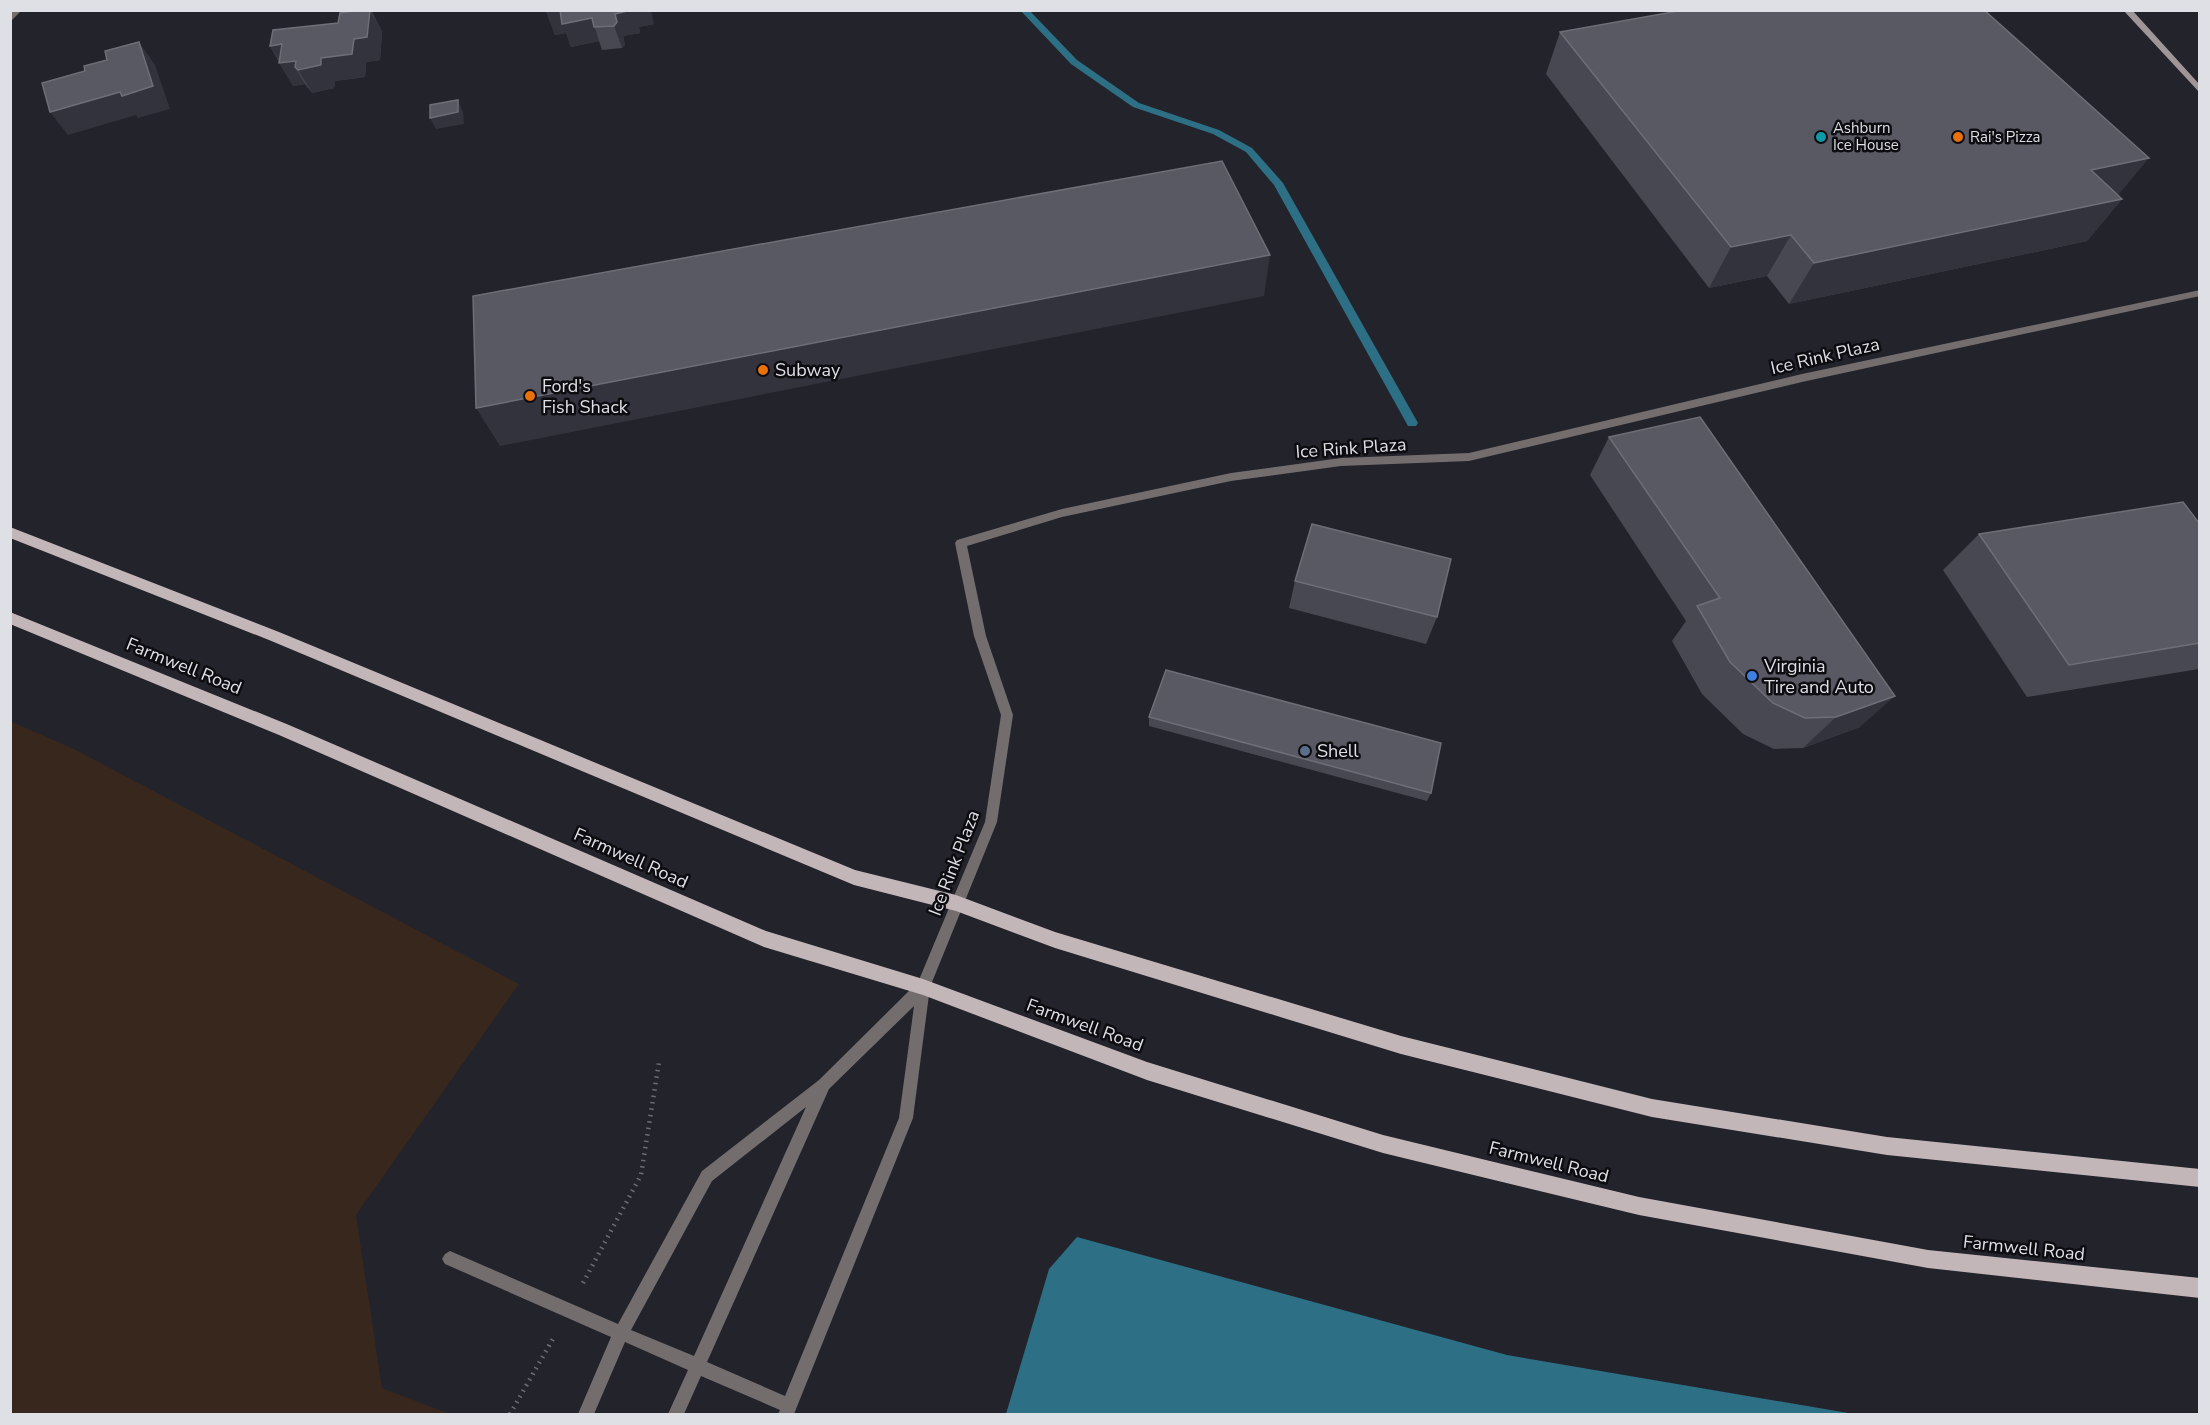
<svg xmlns="http://www.w3.org/2000/svg" width="2210" height="1425" font-family="'Nunito Sans',sans-serif">
  <style>
    .industrial { fill: #37271c }
    .water { fill: #2d6f84 }
    .lines { fill: none; stroke-linecap: round; stroke-linejoin: round }
    .stream { fill: #2d6f84; fill-rule: evenodd }
    .path-far1 { stroke: #6c6c74; stroke-width: 3; stroke-dasharray: 1 3; stroke-linecap: butt }
    .path { stroke: #6c6c74; stroke-width: 4.5; stroke-dasharray: 1.5 5; stroke-linecap: butt }
    .lane { fill: #736d6e; fill-rule: evenodd }
    .street { fill: #736d6e; fill-rule: evenodd }
    .secondary { fill: #a09698; fill-rule: evenodd }
    .primary { fill: #c3b6b9; fill-rule: evenodd }
    .wall { fill: #484853 }
    .shaded-wall { fill: #33333d }
    .building { fill: #595963; stroke: #6e6e77; stroke-width: 1.5 }
    .culture-dot { fill: #0f9aa8; stroke: #0d0d11; stroke-width: 2 }
    .food-dot { fill: #e8710a; stroke: #0d0d11; stroke-width: 2 }
    .shop-dot { fill: #3f7fe0; stroke: #0d0d11; stroke-width: 2 }
    .service-dot { fill: #5c6f8a; stroke: #0d0d11; stroke-width: 2 }
    .labels { text-anchor: middle; dominant-baseline: central; stroke-width: 5; stroke-linejoin: round; paint-order: stroke }
    .far-poi-label { font-size: 15px; fill: #dfdfe6; stroke: #0d0d11; text-anchor: start }
    .street-label { font-size: 18px; fill: #dfdfe6; stroke: #0d0d11 }
    .poi-label { font-size: 18px; fill: #dfdfe6; stroke: #0d0d11; text-anchor: start }
  </style>
  <rect width="100%" height="100%" fill="#23232c"/>
  <polygon class="industrial" points="10,721 74,749 519,984 356,1215 382,1388 450,1414 11,1414"/>
  <polygon class="water" points="1077,1237 1507,1355 1854,1414 1006,1414 1049,1269"/>
  <g class="lines">
    <polygon class="stream" points="1020,10 1029,10 1077,60 1139,103 1219,130 1252,148 1283,183 1418,423 1416,426 1408,426 1274,185 1246,152 1213,134 1133,107 1071,64"/>
    <polyline class="path-far1" points="2198,10 2200,12"/>
    <g class="path">
      <polyline points="583,1283 641,1175 659,1062"/>
      <polyline points="510,1414 554,1337"/>
    </g>
    <path class="lane" d="M923 980 928 982 930 987 913 1118 794 1414H778L780 1410 701 1376 684 1414H668L688 1370 625 1342 594 1414H578L611 1337 445 1264 442 1259 445 1254 450 1251 618 1324 702 1171 819 1080 918 982ZM914 1006 899 1118 785 1396 707 1362 829 1089ZM806 1107 694 1356 631 1330 712 1181Z"/>
    <g class="street">
      <polygon points="13,10 22,10 10,22 10,14"/>
      <polygon points="2200,290 2200,296 1802,382 1469,461 1341,466 1231,481 1062,517 967,546 986,636 1013,715 997,822 928,992 923,994 918,992 916,987 985,822 1001,715 974,636 955,543 957,540 1062,509 1231,473 1341,458 1469,453 1802,374"/>
    </g>
    <polygon class="secondary" points="2123,10 2132,10 2200,85 2200,93"/>
    <g class="primary">
      <polygon points="10,527 279,632 855,870 956,895 1055,932 1401,1036 1652,1099 1887,1137 2200,1169 2200,1187 1887,1155 1652,1117 1401,1054 1055,948 956,911 854,885 269,640 10,538"/>
      <polygon points="10,612 289,725 766,931 923,979 1147,1062 1383,1135 1639,1197 1928,1250 2200,1278 2200,1298 1928,1268 1639,1215 1383,1153 1147,1080 923,995 764,947 279,735 10,624"/>
    </g>
  </g>
  <g class="wall">
    <polygon points="360,10 371,10 382,32 380,60 366,62 365,77 335,81 334,88 312,93 305,84 293,86 270,46 338,23"/>
    <polygon points="546,10 654,24 639,27 640,33 623,36 625,45 622,48 602,50 599,41 571,47 566,33 555,35"/>
    <polygon points="1560,32 2118,195 2122,199 2087,241 1789,304 1767,276 1709,288 1546,74"/>
    <polygon points="1609,437 1860,727 1803,748 1774,749 1743,734 1702,694 1672,641 1686,621 1590,475"/>
    <polygon points="2199,523 2199,669 2027,697 1943,570 1979,534"/>
    <polygon points="1295,581 1437,617 1426,644 1289,608"/>
    <polygon points="1149,717 1431,793 1427,801 1149,726"/>
  </g>
  <g class="shaded-wall">
    <polygon points="370,10 382,32 380,60 366,62 365,77 335,81 334,88 312,93 298,70 295,67 305,84 293,86 279,63 281,63 270,46 282,44 321,58 354,39"/>
    <polygon points="555,10 560,10 592,18 599,41 571,47 566,33 555,35 546,12"/>
    <polygon points="631,10 651,10 654,24 639,27 640,33 623,36 625,45 622,48 614,26 615,14"/>
    <polygon points="139,42 155,65 170,109 138,118 136,115 68,135 50,112 120,92"/>
    <polygon points="458,100 463,112 464,124 436,129 430,118"/>
    <polygon points="2149,158 2114,200 2091,170"/>
    <polygon points="2122,199 2087,241 1789,304 1814,263"/>
    <polygon points="1791,235 1767,276 1709,288 1731,247"/>
    <polygon points="1270,255 1264,296 500,446 476,408"/>
    <polygon points="1895,696 1860,727 1803,748 1836,717"/>
  </g>
  <g class="building">
    <polygon points="360,10 370,10 367,37 354,39 352,54 321,58 321,65 298,70 295,67 296,61 279,63 282,44 270,46 273,30 338,23 340,13"/>
    <polygon points="560,10 631,10 615,14 617,22 614,26 594,27 592,18 562,24"/>
    <polygon points="1684,10 1984,10 2149,158 2091,170 2122,199 1814,263 1791,235 1731,247 1560,32"/>
    <polygon points="139,42 153,86 122,96 120,92 50,112 42,83 85,71 84,66 107,60 105,51"/>
    <polygon points="458,100 458,112 430,118 430,105"/>
    <polygon points="1222,161 1270,255 476,408 473,296"/>
    <polygon points="1700,417 1895,696 1836,717 1805,718 1773,703 1730,662 1697,606 1720,598 1609,437"/>
    <polygon points="2183,502 2199,523 2199,643 2069,665 1979,534"/>
    <polygon points="1312,524 1451,559 1437,617 1295,581"/>
    <polygon points="1166,670 1441,743 1431,793 1149,717"/>
  </g>
  <circle class="culture-dot" cx="1821" cy="137" r="6"/>
  <g class="food-dot">
    <circle cx="1958" cy="137" r="6"/>
    <circle cx="763" cy="370" r="6"/>
    <circle cx="530" cy="396" r="6"/>
  </g>
  <circle class="shop-dot" cx="1752" cy="676" r="6"/>
  <circle class="service-dot" cx="1305" cy="751" r="6"/>
  <g class="labels">
    <g class="far-poi-label">
      <text x="1833" y="128">Ashburn<tspan x="1833" dy="17">Ice House</tspan></text>
      <text x="1970" y="137">Rai's Pizza</text>
    </g>
    <g class="street-label">
      <text transform="translate(1825 356) rotate(-13)">Ice Rink Plaza</text>
      <text transform="translate(1351 448) rotate(-4)">Ice Rink Plaza</text>
      <text transform="translate(184 666) rotate(22)">Farmwell Road</text>
      <text transform="translate(631 858) rotate(24)">Farmwell Road</text>
      <text transform="translate(954 863) rotate(-69)">Ice Rink Plaza</text>
      <text transform="translate(1085 1025) rotate(20)">Farmwell Road</text>
      <text transform="translate(1549 1162) rotate(14)">Farmwell Road</text>
      <text transform="translate(2024 1248) rotate(6)">Farmwell Road</text>
    </g>
    <g class="poi-label">
      <text x="775" y="370">Subway</text>
      <text x="542" y="386">Ford's<tspan x="542" dy="21">Fish Shack</tspan></text>
      <text x="1764" y="666">Virginia<tspan x="1764" dy="21">Tire and Auto</tspan></text>
      <text x="1317" y="751">Shell</text>
    </g>
  </g>
  <rect width="2210" height="1425" fill="none" stroke="#dfdfe6" stroke-width="24"/>
</svg>
